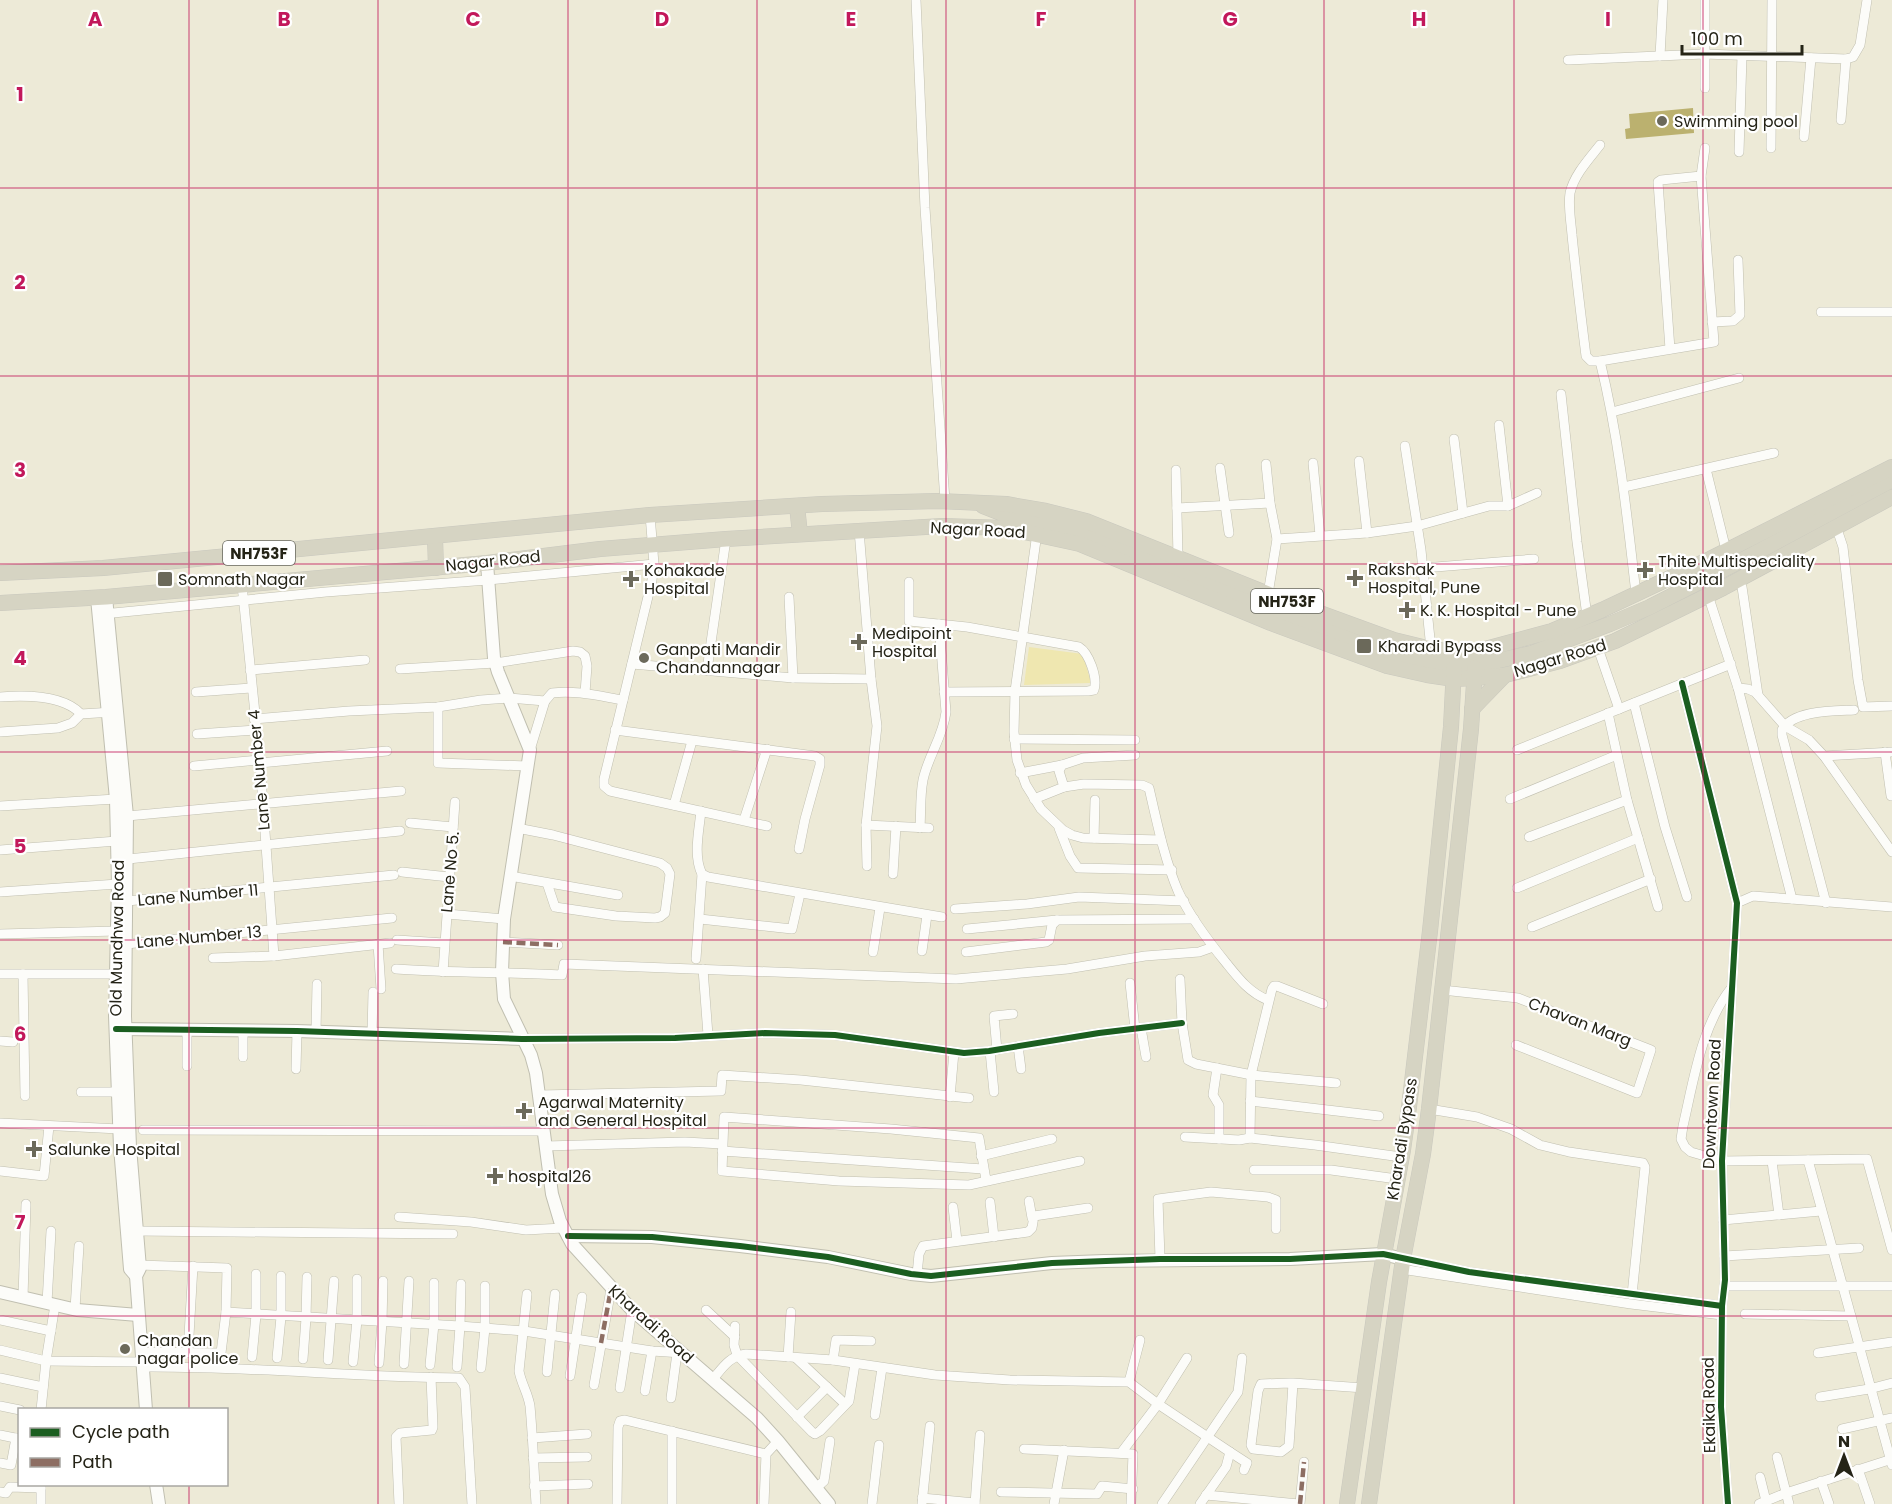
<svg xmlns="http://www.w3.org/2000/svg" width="1892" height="1504" font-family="Poppins,sans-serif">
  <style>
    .green { fill: #efe7b0 }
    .water { fill: #bbb16f }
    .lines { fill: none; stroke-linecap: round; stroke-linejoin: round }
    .minor-casing { stroke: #c0bfb0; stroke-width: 10 }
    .tertiary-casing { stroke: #c0bfb0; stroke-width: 14 }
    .trunk-casing { stroke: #c9c8be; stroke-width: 16 }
    .minor { stroke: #fcfcf9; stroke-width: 9 }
    .tertiary { stroke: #fcfcf9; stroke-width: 12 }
    .trunk { stroke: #d6d4c3; stroke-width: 15 }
    .quiet { stroke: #8d6e63; stroke-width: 4.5; stroke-dasharray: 9 4.5; stroke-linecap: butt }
    .cycleway-casing { stroke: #fff; stroke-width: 10 }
    .cycleway { stroke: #1b5e20; stroke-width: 6 }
    .grid { fill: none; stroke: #c2185b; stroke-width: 1.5; stroke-opacity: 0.55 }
    .poi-dot { fill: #6b695a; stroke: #fff; stroke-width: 2 }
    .labels { text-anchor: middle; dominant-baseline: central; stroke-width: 4.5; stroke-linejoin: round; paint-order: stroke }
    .shield { fill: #fff; stroke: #66665d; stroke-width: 1.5 }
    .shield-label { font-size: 15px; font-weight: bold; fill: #252417 }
    .poi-label { font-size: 16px; fill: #252417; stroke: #fff; text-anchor: start }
    .street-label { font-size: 16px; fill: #252417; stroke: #fff }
    .grid-label { font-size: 20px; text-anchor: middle; font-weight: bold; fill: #c2185b; stroke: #fff; stroke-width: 4.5; stroke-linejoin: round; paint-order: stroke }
  </style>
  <rect width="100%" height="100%" fill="#edead7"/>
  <polygon class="green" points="1029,647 1083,654 1091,683 1024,685"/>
  <polygon class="water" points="1693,108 1694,133 1626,139 1625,129 1630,128 1629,114"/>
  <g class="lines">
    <g class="minor-casing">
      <g id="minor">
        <polyline points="916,0 925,208 945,501"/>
        <polyline points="1705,0 1705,88"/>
        <polyline points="1660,56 1663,0"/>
        <polyline points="1568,60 1704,54 1846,59 1853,57 1860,45 1867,0"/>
        <polyline points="1841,120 1846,59"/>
        <polyline points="1804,137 1811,58"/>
        <path d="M1600 145C1589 159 1574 175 1570 193 1568 206 1571 222 1572 235 1576 275 1581 316 1586 356L1591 361H1600"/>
        <polyline points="1771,148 1772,0"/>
        <polyline points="1739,152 1742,56"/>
        <polyline points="1821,312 1892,312"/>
        <polyline points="1712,322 1733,321 1740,315 1738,260"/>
        <polyline points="1670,349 1658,182 1661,180 1701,176 1705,148"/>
        <polyline points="1561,394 1577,542 1587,616"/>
        <polyline points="1612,412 1739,378"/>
        <polyline points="1499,425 1508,506"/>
        <polyline points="1454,439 1463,513"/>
        <polyline points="1405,446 1421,550 1431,649"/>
        <polyline points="1359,461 1367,533"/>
        <polyline points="1313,463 1320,535"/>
        <polyline points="1266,464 1270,503 1277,539 1268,594"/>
        <polyline points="1220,468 1229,533"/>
        <polyline points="1706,469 1726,550"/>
        <polyline points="1176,470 1178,557"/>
        <polyline points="1624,487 1774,453"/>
        <polyline points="1177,508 1270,503"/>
        <polyline points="650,515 654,564 652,580 604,779 604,786 610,791 767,826"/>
        <polyline points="859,530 871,679 877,726 866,825 867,866"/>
        <polyline points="1838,532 1843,547 1858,680 1863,707 1892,706"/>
        <polyline points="1037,533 1015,691 1014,732 1017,760 1026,785 1041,809 1063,830 1072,835 1083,838 1161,840"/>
        <polyline points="1277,539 1367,533 1417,526 1489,506 1508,506 1537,493"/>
        <polyline points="1423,568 1534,559"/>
        <path d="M909 582V621L967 627 1079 647C1089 653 1098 678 1094 690L1088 691 944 692"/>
        <polyline points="242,585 260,763 274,956"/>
        <polyline points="1742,587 1758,695"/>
        <path d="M1636 594C1627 515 1619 438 1600 361L1714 342 1701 176"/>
        <polyline points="1708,595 1738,688 1792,899"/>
        <polyline points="789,597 793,678"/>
        <polyline points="103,614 326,592 488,580 654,564"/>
        <polyline points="1600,654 1619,709"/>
        <polyline points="632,664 793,678 871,679"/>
        <polyline points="400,669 495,663 573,651 580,652 585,656 587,666 585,693"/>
        <polyline points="250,670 365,660"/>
        <polyline points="707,670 726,539"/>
        <polyline points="1682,683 1737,903 1722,1161 1725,1280 1722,1306 1721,1407 1728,1504"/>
        <polyline points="1738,688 1748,689 1755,692 1785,726 1809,740 1824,756 1892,852"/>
        <polyline points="196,692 251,688"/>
        <path d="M0 697C24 695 63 695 81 714"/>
        <polyline points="1634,703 1665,827 1687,897"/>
        <polyline points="438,707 438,763 527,766"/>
        <polyline points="1608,713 1627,800 1658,907"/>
        <polyline points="254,719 349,711 438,707 481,700 509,698 545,701"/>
        <polyline points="615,730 815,756 820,759 820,765 805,819 799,849"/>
        <polyline points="0,732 58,728 72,723 81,714 113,712"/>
        <polyline points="197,734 256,730"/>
        <polyline points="1014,739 1135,740"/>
        <path d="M530 750 545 701 552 693C576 690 599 696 623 700"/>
        <polyline points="1517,750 1731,664"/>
        <polyline points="1885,752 1891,796"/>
        <polyline points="1824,756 1892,752"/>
        <polyline points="260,763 387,751"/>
        <polyline points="194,766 259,760"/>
        <polyline points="1020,773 1062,765"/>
        <path d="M1064 787 1084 784 1142 785 1149 788C1157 822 1164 858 1178 891 1190 917 1209 942 1227 964 1239 979 1250 993 1268 1000"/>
        <polyline points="1034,799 1064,787 1059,771 1062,765 1083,758 1135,755"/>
        <polyline points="1510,799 1617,755"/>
        <polyline points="674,805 692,741"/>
        <polyline points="0,806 116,799"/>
        <path d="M701 811C699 831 693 856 702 874L708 877 942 917"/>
        <polyline points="127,816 401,791"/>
        <polyline points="744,820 767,749"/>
        <polyline points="410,823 453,827"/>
        <polyline points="866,825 929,828"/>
        <polyline points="517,828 553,835 660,863 667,868 670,874 665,913 660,917 655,918 616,916 555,907 547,883"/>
        <path d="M920 828C921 812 920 795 923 780 928 756 943 737 946 712L939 624"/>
        <polyline points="1059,828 1070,856 1078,868 1172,870"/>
        <polyline points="1529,837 1627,800"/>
        <polyline points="1094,838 1095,800"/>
        <polyline points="0,850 117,841"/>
        <polyline points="128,859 400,831"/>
        <polyline points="402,872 449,877"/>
        <polyline points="893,874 896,826"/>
        <polyline points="510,876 618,895"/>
        <polyline points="1517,888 1638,838"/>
        <polyline points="0,892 118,884"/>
        <polyline points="127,901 394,875"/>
        <polyline points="1737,903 1753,896 1892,907"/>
        <path d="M1826 903 1782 735V730C1793 710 1834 711 1854 710"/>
        <polyline points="955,909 1027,904 1079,897 1184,901"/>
        <polyline points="447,914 504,919"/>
        <polyline points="700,919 792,929 800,894"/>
        <polyline points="1532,927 1651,879"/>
        <polyline points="967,929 1057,920"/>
        <polyline points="0,934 117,931"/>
        <polyline points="397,940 444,943"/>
        <polyline points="503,942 558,945"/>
        <polyline points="126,944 392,918"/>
        <polyline points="378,944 381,989"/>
        <polyline points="922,951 927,915"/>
        <polyline points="873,952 880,908"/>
        <polyline points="966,952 1046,942 1049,940 1052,925 1057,920 1194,919"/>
        <polyline points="213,958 274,956 390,943"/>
        <polyline points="696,959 702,874"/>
        <path d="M396 969C451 973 507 972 562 975L564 964 956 979 1067 969 1145 956 1199 952 1213 947"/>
        <polyline points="703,969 708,1035"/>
        <polyline points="443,972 455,802"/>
        <polyline points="0,974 115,974"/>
        <polyline points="23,974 25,1096"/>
        <polyline points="1180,979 1182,1023 1188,1060 1196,1064 1252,1075 1336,1083"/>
        <polyline points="1130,983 1135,1029"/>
        <path d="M1732 987C1701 1026 1694 1079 1683 1126L1681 1139 1685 1147 1691 1152 1722 1161 1867 1159 1892 1250"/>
        <polyline points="1442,990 1518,998 1651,1050 1637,1093 1516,1045"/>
        <polyline points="1141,1028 1146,1057"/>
        <polyline points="187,1030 187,1066"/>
        <polyline points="316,1032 317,984"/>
        <polyline points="372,1034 373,992"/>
        <polyline points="522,1039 675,1038 765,1033 835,1035 964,1053 989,1051 1099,1033 1182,1023"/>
        <polyline points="0,1041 13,1042"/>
        <polyline points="1018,1046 1021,1069"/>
        <polyline points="997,1050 994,1016 1013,1014"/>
        <polyline points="990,1051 994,1092"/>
        <polyline points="243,1057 243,1030"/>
        <polyline points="1217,1068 1213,1095 1219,1105 1219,1139"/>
        <polyline points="296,1069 297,1031"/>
        <polyline points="81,1092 118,1092"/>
        <polyline points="540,1095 721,1091 722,1075 801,1080 969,1098"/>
        <polyline points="950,1097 954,1052"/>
        <polyline points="1250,1101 1379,1116"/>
        <polyline points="1429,1109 1477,1117 1511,1129 1540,1145 1569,1152 1643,1163 1645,1167 1632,1295"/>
        <polyline points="0,1123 119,1129"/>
        <polyline points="143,1130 544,1131"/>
        <polyline points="1185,1137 1239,1140 1250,1138 1315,1145 1401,1157"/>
        <polyline points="1250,1138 1251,1075 1272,989 1274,986 1277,986 1323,1004"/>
        <polyline points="546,1146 685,1142 722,1144"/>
        <polyline points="722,1151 983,1169"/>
        <polyline points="981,1156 1052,1139"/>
        <polyline points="1808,1160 1892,1465"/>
        <polyline points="1772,1161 1779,1215"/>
        <polyline points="1254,1170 1331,1170 1397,1179"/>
        <polyline points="0,1171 44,1176 49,1126"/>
        <polyline points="986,1180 979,1138 891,1129 724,1117 722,1171 839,1181 969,1185 1080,1161"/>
        <polyline points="1029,1201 1032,1218"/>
        <polyline points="990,1202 994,1237"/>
        <polyline points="953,1207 957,1241"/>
        <polyline points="399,1217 471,1222 526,1230 563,1228"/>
        <polyline points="1723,1220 1821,1211"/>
        <polyline points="137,1231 453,1234"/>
        <polyline points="1724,1256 1859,1248"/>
        <polyline points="1160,1259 1158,1199 1211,1192 1268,1197 1276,1200 1276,1229"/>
        <polyline points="1403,1259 1469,1272 1722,1306"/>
        <polyline points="139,1265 227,1268 226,1312"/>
        <polyline points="1401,1269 1631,1304 1722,1315"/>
        <polyline points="917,1275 919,1254 923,1246 1028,1232 1032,1228 1034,1216 1088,1208"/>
        <polyline points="1724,1286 1892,1286"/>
        <path d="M527 1294 519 1371C521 1383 528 1393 530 1406 533 1438 534 1472 536 1504"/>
        <polyline points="23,1297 26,1204"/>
        <polyline points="47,1303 51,1231"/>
        <polyline points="75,1309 79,1246"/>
        <polyline points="706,1310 735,1337"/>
        <polyline points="1745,1314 1851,1316"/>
        <polyline points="0,1320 51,1331"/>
        <polyline points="735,1326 734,1345 737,1355 812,1432 815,1434 820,1431 848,1402"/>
        <polyline points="0,1350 46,1361 142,1362"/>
        <polyline points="141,1352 221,1353 226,1312 460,1326 524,1331 652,1351 682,1353"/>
        <polyline points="188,1353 193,1266"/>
        <polyline points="1818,1353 1892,1342"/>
        <polyline points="252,1357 256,1315 256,1274"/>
        <polyline points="788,1357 791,1312"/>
        <polyline points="277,1358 281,1317 281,1276"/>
        <polyline points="796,1358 844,1403 849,1401 855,1364"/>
        <polyline points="303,1359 306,1318 307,1277"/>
        <polyline points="328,1360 334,1281"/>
        <polyline points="833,1360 836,1340 871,1341"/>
        <polyline points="353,1362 357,1320 357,1279"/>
        <polyline points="379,1363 382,1322 383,1281"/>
        <polyline points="404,1364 409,1281"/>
        <polyline points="430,1365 434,1324 434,1283"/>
        <path d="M142 1367C248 1366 353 1377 459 1378L465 1387 472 1504"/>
        <polyline points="457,1367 460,1326 461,1284"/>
        <polyline points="481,1368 485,1328 485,1286"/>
        <polyline points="547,1372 555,1294"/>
        <polyline points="570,1376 582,1297"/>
        <polyline points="0,1378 43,1387"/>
        <path d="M713 1379C723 1367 730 1356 746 1354L833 1360 935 1375 1010 1380 1129 1382 1158 1404 1230 1452 1226 1467 1200 1504"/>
        <polyline points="1129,1382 1140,1340"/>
        <polyline points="1293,1383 1289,1446 1281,1452 1253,1449 1251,1445 1258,1391 1261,1384 1290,1383 1293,1383 1364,1388"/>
        <polyline points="594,1385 611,1289"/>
        <polyline points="620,1388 632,1310"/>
        <polyline points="645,1391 652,1351"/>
        <polyline points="1820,1397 1869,1389 1892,1383"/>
        <polyline points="671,1398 677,1353"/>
        <polyline points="0,1406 20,1410"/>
        <polyline points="41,1410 46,1361 55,1305"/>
        <polyline points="875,1415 882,1368"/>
        <polyline points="797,1417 827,1387"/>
        <polyline points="1842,1429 1892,1418"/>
        <polyline points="672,1431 672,1504"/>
        <polyline points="0,1435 20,1439"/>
        <polyline points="532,1438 587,1434"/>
        <polyline points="1024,1449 1133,1454 1131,1504"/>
        <polyline points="1230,1452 1247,1463 1244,1470"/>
        <polyline points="1121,1453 1158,1404 1187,1358"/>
        <polyline points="1777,1457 1789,1504"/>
        <polyline points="533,1458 587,1457"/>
        <polyline points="0,1463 11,1465 16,1438"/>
        <polyline points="1858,1469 1870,1504"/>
        <polyline points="1760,1477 1766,1501"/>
        <polyline points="1821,1481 1829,1504"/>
        <polyline points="534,1486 588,1484"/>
        <polyline points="816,1488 824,1481 830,1441"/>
        <polyline points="0,1492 6,1493 10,1487 41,1488"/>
        <polyline points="1001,1492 1097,1494 1102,1486 1133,1489"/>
        <polyline points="1206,1495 1299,1504"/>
        <polyline points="922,1498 975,1503"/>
        <polyline points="41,1504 41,1484"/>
        <polyline points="399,1504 396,1437 400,1433 432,1430 433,1427 431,1377"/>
        <polyline points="617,1504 618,1427 620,1421 625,1420 766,1454"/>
        <polyline points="764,1504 766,1454 778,1441"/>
        <polyline points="872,1504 879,1445"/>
        <polyline points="922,1504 930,1426"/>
        <polyline points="975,1504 980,1435"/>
        <polyline points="1054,1504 1064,1450"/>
        <polyline points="1162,1504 1238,1392 1242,1358"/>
        <polyline points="1300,1504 1304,1462"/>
        <polyline points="1759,1504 1786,1493 1892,1459"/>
      </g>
    </g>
    <g class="tertiary-casing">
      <g id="tertiary">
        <polyline points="487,563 494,658 498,672 530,750 504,919 502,972 504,999 531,1055 536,1073 552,1194 560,1221 572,1244 632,1310 757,1418 778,1441 829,1504"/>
        <polyline points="106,597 127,816 125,1016 130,1147 140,1268 136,1276 146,1410"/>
        <polyline points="97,598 116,799 118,884 115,1016 120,1147 130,1269 136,1276"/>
        <polyline points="120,1029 297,1031 522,1039"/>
        <polyline points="568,1236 652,1237 740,1246 828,1257 911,1274 931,1276 1052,1263 1104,1261 1290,1259 1383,1254 1403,1259"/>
        <polyline points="0,1292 77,1310 138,1315"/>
        <polyline points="156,1484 159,1504"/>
      </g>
    </g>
    <g class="trunk-casing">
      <g id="trunk">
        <polyline points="797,506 800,534"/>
        <polyline points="983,506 1016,519 1058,527 1103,540 1361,644 1430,663 1475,666 1532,653 1610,624 1650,607 1748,557 1892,480"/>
        <polyline points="435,537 436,568"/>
        <polyline points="0,573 103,568 650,515 822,504 938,501 1006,504 1046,511 1086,521 1268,594 1394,640 1431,649 1455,652 1474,652 1552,631 1602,610 1710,559 1892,467"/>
        <polyline points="0,603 106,597 487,563 600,549 726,539 942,526 1006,528 1080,544 1271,623 1387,666 1427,675 1454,679 1475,678 1505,675 1560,661 1615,641 1723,588 1892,497"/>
        <polyline points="1472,709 1505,675"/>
        <polyline points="1347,1504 1379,1282 1403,1150 1409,1107 1430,931 1451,727 1454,668"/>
        <polyline points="1369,1504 1403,1259 1423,1154 1429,1109 1471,729 1475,668"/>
      </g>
    </g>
    <use href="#minor" class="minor"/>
    <use href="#tertiary" class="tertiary"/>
    <use href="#trunk" class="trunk"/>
    <g class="quiet">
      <polyline points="503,942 558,945"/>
      <polyline points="601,1343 611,1289"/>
      <polyline points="1300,1504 1304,1462"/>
    </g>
    <g class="cycleway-casing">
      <g id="cycleway">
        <polyline points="1682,683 1737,903 1722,1161 1725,1280 1722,1306 1721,1407 1728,1504"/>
        <polyline points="116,1029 297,1031 522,1039 675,1038 765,1033 835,1035 964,1053 989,1051 1099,1033 1182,1023"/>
        <polyline points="568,1236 652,1237 740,1246 828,1257 911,1274 931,1276 1052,1263 1160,1259 1290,1259 1383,1254 1469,1272 1722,1306"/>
      </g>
    </g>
    <use href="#cycleway" class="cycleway"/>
  </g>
  <path class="grid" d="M189 0V1410M378 0V1504M568 0V1504M757 0V1504M946 0V1504M1135 0V1504M1324 0V1504M1514 0V1504M1703 0V1504M0 188H1892M0 376H1892M0 564H1892M0 752H1892M0 940H1892M0 1128H1892M0 1316H1892M189 1484V1504"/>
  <g class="poi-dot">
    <circle cx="1662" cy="121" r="6"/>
    <path d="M1642 561h6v6h6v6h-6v6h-6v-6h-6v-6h6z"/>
    <path d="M1352 569h6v6h6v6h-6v6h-6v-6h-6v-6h6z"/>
    <rect x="157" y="571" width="16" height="16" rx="3"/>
    <path d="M628 570h6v6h6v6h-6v6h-6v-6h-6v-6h6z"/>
    <path d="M1404 601h6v6h6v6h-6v6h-6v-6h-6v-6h6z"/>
    <path d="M856 633h6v6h6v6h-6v6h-6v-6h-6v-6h6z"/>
    <rect x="1356" y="638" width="16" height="16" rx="3"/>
    <circle cx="644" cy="658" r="6"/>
    <path d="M521 1102h6v6h6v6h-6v6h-6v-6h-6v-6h6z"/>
    <path d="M31 1140h6v6h6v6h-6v6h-6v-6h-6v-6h6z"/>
    <path d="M492 1167h6v6h6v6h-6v6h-6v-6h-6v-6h6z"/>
    <circle cx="125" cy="1349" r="6"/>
  </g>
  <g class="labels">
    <g class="shield">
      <rect x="223" y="541" width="72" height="24" rx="4.5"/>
      <rect x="1251" y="589" width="72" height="24" rx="4.5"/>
    </g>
    <g class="shield-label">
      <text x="259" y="553">NH753F</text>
      <text x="1287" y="601">NH753F</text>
    </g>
    <g class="poi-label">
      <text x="1674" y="121">Swimming pool</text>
      <text x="1658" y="561">Thite Multispeciality<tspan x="1658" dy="18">Hospital</tspan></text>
      <text x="1368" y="569">Rakshak<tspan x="1368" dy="18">Hospital, Pune</tspan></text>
      <text x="644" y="570">Kohakade<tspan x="644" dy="18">Hospital</tspan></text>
      <text x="178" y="579">Somnath Nagar</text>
      <text x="1420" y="610">K. K. Hospital - Pune</text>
      <text x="872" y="633">Medipoint<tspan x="872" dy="18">Hospital</tspan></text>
      <text x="1378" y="646">Kharadi Bypass</text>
      <text x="656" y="649">Ganpati Mandir<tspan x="656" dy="18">Chandannagar</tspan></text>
      <text x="538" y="1102">Agarwal Maternity<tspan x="538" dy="18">and General Hospital</tspan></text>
      <text x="48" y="1149">Salunke Hospital</text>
      <text x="508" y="1176">hospital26</text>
      <text x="137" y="1340">Chandan<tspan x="137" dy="18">nagar police</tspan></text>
    </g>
    <g class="street-label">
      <text transform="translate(978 530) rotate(3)">Nagar Road</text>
      <text transform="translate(493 561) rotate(-6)">Nagar Road</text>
      <text transform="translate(1560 658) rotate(-17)">Nagar Road</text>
      <text transform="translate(259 770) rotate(-95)">Lane Number 4</text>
      <text transform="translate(450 872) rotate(-85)">Lane No 5.</text>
      <text transform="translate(198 895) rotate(-5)">Lane Number 11</text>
      <text transform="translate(199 937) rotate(-5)">Lane Number 13</text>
      <text transform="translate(117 938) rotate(-89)">Old Mundhwa Road</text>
      <text transform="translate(1580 1022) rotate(21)">Chavan Marg</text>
      <text transform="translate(1712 1104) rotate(-87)">Downtown Road</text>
      <text transform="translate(1402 1139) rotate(-81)">Kharadi Bypass</text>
      <text transform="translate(651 1324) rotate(42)">Kharadi Road</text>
      <text transform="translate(1709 1405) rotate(-91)">Ekaika Road</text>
    </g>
  </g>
  <g class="grid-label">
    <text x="95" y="26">A</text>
    <text x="284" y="26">B</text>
    <text x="473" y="26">C</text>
    <text x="662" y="26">D</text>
    <text x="851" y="26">E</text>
    <text x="1041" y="26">F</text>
    <text x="1230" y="26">G</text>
    <text x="1419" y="26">H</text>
    <text x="1608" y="26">I</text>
    <text x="20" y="101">1</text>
    <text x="20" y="289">2</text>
    <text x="20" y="477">3</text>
    <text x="20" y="665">4</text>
    <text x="20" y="853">5</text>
    <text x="20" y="1041">6</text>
    <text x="20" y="1229">7</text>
  </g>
  <rect x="18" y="1408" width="210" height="78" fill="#ffffff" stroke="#a8a7a2" stroke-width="1.5"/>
  <rect x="30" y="1428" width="30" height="9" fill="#1b5e20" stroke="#a8a7a2" stroke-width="1.5"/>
  <text x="72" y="1438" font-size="18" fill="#252417">Cycle path</text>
  <rect x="30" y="1458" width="30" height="9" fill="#8d6e63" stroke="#a8a7a2" stroke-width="1.5"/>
  <text x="72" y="1468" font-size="18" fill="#252417">Path</text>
  <g transform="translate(1844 1456)" stroke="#ffffff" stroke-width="4.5" paint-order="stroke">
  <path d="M0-4.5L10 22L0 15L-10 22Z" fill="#252417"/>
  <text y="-9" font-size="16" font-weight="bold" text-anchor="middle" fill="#252417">N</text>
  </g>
  <path d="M1682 45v9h120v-9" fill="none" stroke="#252417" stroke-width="3"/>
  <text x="1691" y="45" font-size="18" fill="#252417" stroke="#ffffff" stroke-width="4.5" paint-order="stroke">100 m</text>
</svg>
